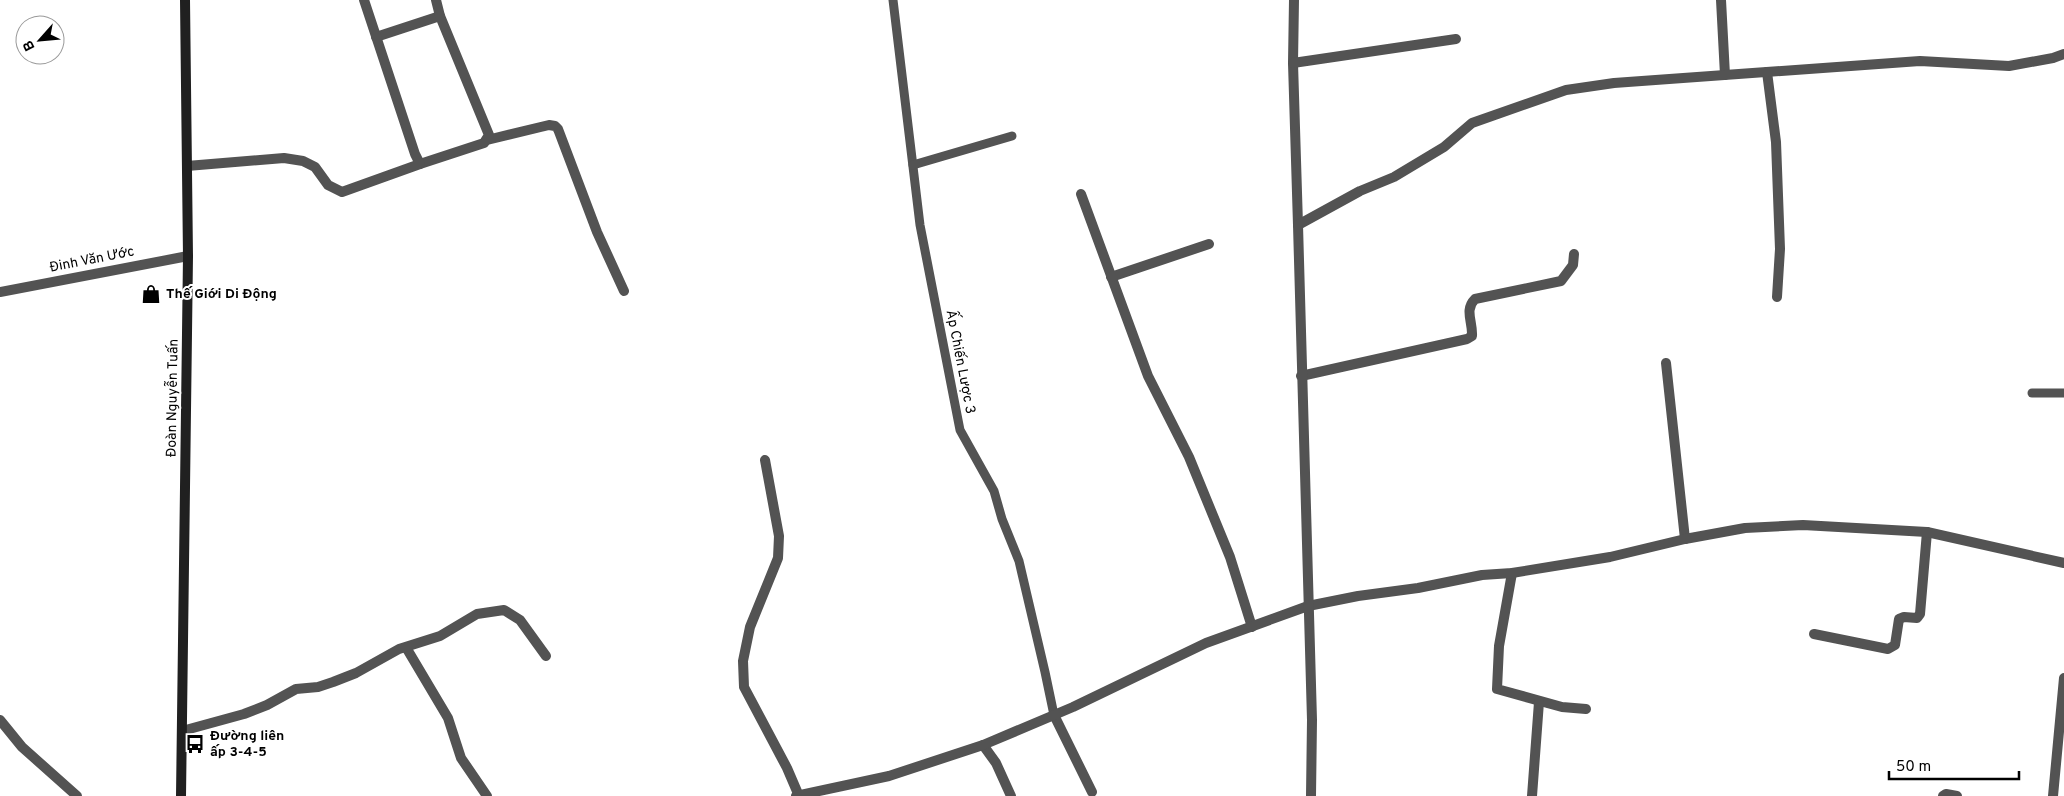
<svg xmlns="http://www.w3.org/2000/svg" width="2064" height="796" font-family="Overpass,sans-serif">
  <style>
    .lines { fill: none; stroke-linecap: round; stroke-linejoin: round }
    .service { stroke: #535353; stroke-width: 9 }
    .minor { stroke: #535353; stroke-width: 10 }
    .secondary { stroke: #202020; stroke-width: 10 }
    .labels { text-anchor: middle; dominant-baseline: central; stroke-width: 4; stroke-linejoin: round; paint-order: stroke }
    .street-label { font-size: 14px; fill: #000; stroke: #fff }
    .poi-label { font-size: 14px; font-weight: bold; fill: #000; stroke: #fff; text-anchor: start }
  </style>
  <rect width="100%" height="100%" fill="#fff"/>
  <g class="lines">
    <g class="service">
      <polyline points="893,0 920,225 960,430 994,491 1002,519 1019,561 1045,672 1054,715"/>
      <polyline points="913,165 1012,136"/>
      <polyline points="2032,393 2064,393"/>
    </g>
    <g class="minor">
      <polyline points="1294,0 1293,63 1298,225"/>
      <polyline points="1721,0 1725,75"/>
      <polyline points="376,37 440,16"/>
      <polyline points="1293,63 1456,39"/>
      <polyline points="1767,72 1776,142 1780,249 1777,297"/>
      <polyline points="487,140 549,125 555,126 558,129 597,232 624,291"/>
      <polyline points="420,164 484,143 489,135 440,16 436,0"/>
      <polyline points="187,166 284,158 303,161 315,167 328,185 342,192 420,164 415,154 364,0"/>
      <polyline points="1081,194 1148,376 1189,457 1230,557 1252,627"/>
      <polyline points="1111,277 1209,244"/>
      <polyline points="0,292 188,256"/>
      <polyline points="1666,363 1685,539"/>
      <path d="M1301 376 1467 339 1472 336C1473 322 1464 310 1475 299L1561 281 1573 265 1574 254"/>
      <polyline points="765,460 779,536 778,558 750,627 743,661 744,687 787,768 799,796"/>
      <polyline points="1512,573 1499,646 1497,689 1562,707 1586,709"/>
      <polyline points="1814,634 1888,649 1895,645 1899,619 1904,617 1917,618 1920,614 1927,532"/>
      <polyline points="407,649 448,718 461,758 487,796"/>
      <polyline points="1054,715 1092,792"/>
      <polyline points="0,720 22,747 77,796"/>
      <polyline points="182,731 244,714 267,705 296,689 318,687 333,682 356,673 399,649 440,636 477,614 504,610 520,620 546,656"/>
      <polyline points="983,745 996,763 1011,796"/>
      <polyline points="796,796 889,776 983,745 1073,707 1206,643 1308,606 1358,596 1418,588 1482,575 1512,573 1610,557 1685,539 1745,528 1803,525 1927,532 2064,563"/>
      <polyline points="1311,796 1312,720 1298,225 1360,191 1394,177 1444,147 1472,123 1566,90 1614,83 1920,61 2009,66 2053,58 2064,54"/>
      <polyline points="1532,796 1539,702"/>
      <polyline points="1943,796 1946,794 1957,796"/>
      <polyline points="2053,796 2064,678"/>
    </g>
    <polyline class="secondary" points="181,796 188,256 185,0"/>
  </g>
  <defs>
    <g id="shop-bare" transform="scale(1.5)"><path d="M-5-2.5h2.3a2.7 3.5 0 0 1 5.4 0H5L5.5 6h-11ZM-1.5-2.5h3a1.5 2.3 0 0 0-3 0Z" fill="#000" stroke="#fff" stroke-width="2.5" paint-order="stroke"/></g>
    <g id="bus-bare" transform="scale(1.5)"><path d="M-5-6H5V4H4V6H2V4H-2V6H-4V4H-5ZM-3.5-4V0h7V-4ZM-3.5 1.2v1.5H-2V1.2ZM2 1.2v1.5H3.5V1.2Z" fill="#000" stroke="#fff" stroke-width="2.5" paint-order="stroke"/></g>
  </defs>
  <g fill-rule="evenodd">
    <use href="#shop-bare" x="151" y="294"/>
    <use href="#bus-bare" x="195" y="744"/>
  </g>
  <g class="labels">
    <g class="street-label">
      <text transform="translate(92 260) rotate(-11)">Đinh Văn Ước</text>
      <text transform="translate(960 362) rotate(79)">Ấp Chiến Lược 3</text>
      <text transform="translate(173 398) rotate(-89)">Đoàn Nguyễn Tuấn</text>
    </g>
    <g class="poi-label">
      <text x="166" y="294">Thế Giới Di Động</text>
      <text x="210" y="736">Đường liên<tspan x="210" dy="16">ấp 3-4-5</tspan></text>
    </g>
  </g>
  <g transform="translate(40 40) rotate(243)"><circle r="24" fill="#ffffff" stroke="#999999"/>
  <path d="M0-4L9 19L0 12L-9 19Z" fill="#000000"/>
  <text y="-8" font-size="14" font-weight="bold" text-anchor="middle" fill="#000000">B</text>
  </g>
  <path d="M1889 771v8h130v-8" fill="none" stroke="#000000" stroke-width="2.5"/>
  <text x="1896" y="771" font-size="15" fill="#000000" stroke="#ffffff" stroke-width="4" paint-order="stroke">50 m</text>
</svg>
